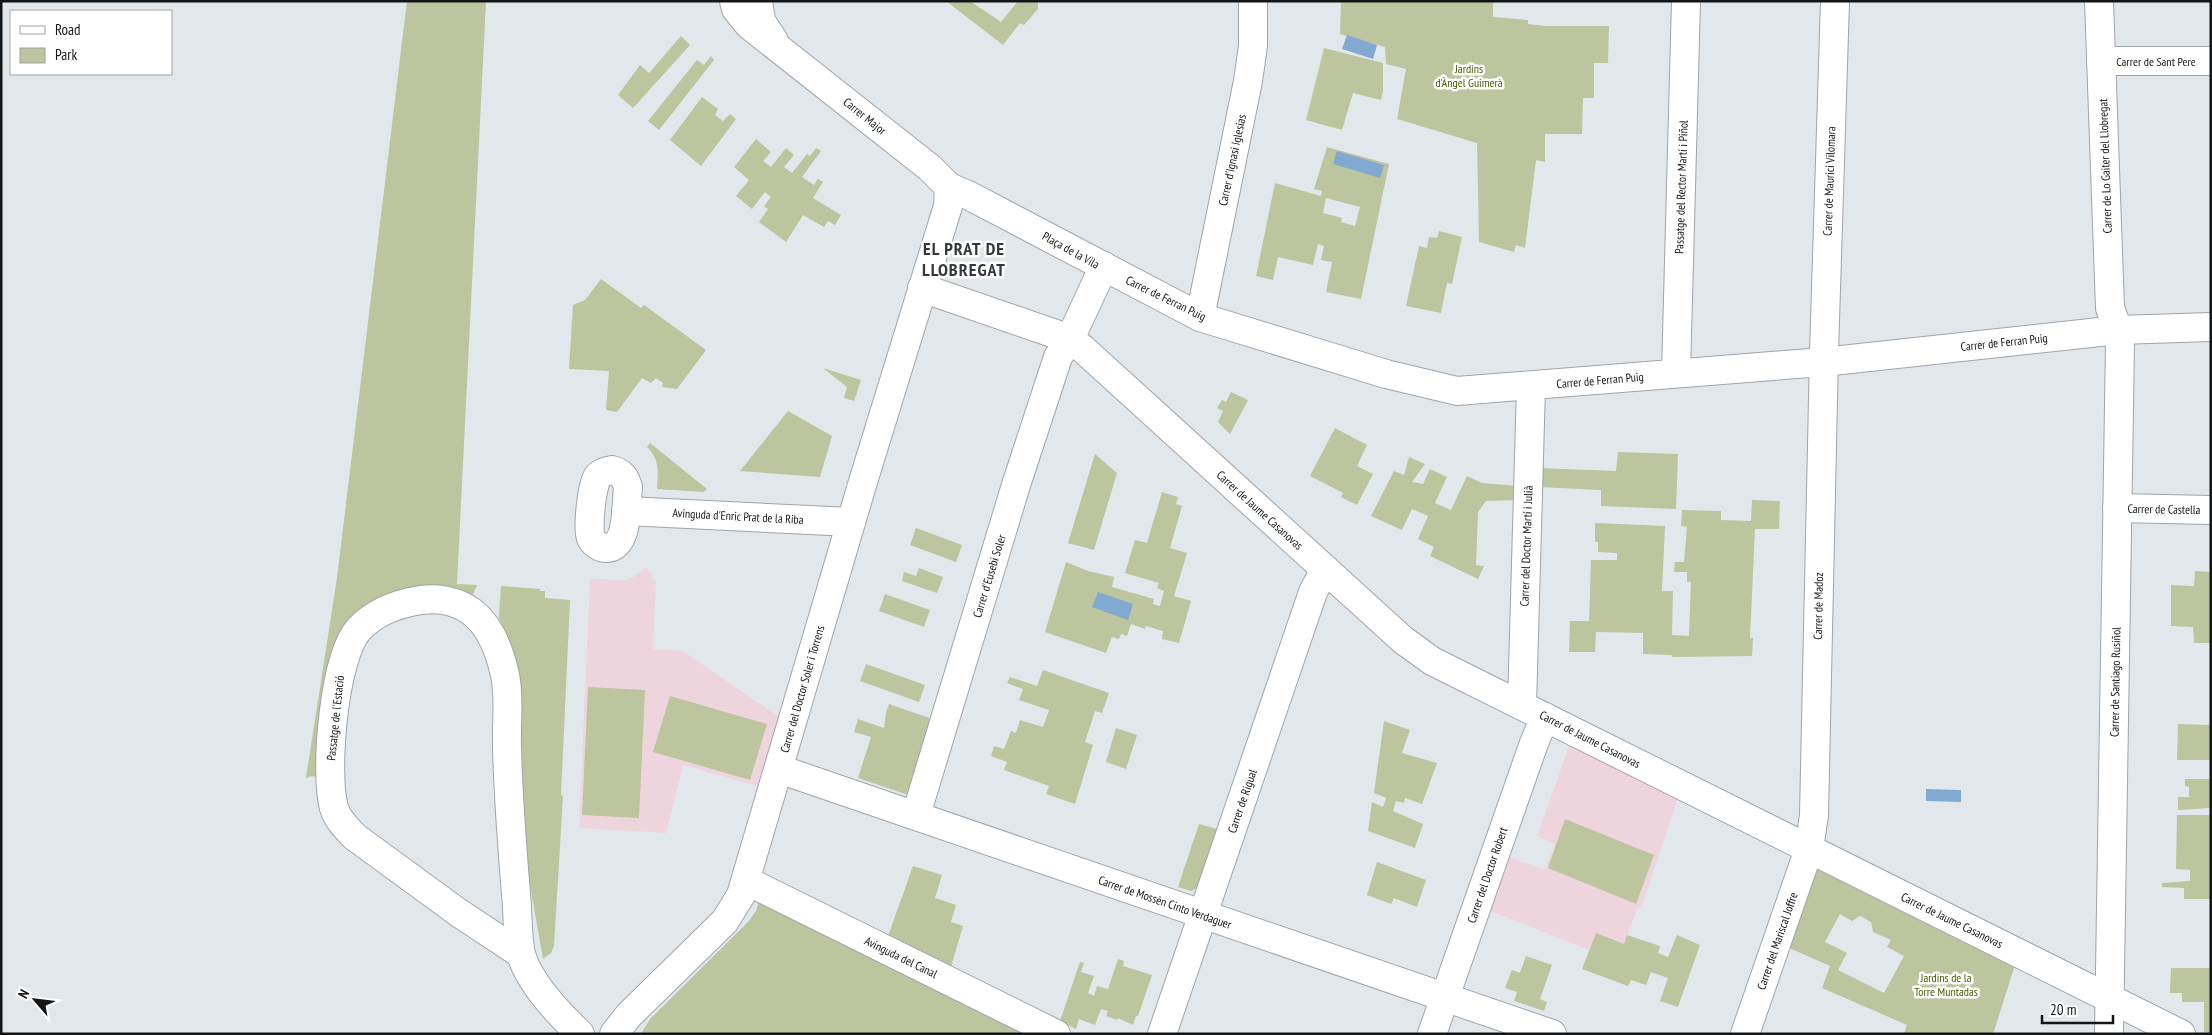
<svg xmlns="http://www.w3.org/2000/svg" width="2212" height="1035" font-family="'PT Sans Narrow',sans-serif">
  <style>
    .education { fill: #eed5dd }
    .green { fill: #bcc59e; fill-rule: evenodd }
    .water { fill: #82a9d1 }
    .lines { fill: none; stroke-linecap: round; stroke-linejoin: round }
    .minor-casing { stroke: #a0a4a9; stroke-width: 30 }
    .minor { stroke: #fff; stroke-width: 28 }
    .labels { text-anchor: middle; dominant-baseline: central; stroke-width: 5; stroke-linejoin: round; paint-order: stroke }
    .street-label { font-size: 12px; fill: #131516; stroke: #fff }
    .park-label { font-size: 12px; fill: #4e5900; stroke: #fff }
    .district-label { font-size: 18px; font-weight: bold; letter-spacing: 1px; fill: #34373b; stroke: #fff }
  </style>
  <rect width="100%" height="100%" fill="#e2e7ec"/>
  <g class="education">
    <polygon points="645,567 656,581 653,649 683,651 780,718 760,787 683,765 666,833 579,828 590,579 626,580 634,577"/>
    <polygon points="1571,741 1679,795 1641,908 1638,907 1624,944 1596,933 1589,950 1488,910 1507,856 1545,870 1555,844 1537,836"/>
  </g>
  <g class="green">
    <polygon points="407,1 486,1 457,584 477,585 472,597 350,620 333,646 326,670 321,778 312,776 306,778 337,578"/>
    <polygon points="946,1 970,1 1001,22 1018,1 1038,1 1038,9 1024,25 1020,23 1003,45"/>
    <polygon points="1341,1 1493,1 1493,17 1528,20 1528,24 1545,26 1609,26 1608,63 1594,63 1594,98 1583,98 1582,134 1545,134 1545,162 1536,160 1525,248 1516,245 1514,252 1479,242 1477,143 1397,119 1406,69 1386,64 1385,47 1340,34"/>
    <polygon points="681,36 690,45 633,108 618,95 640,65 649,73"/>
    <polygon points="1324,48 1383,63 1383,91 1381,100 1353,93 1342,130 1306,120"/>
    <polygon points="711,56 714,60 659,130 648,121 697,60 704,65"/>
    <polygon points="702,97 718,109 715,115 723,121 730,114 736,119 701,166 670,140"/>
    <polygon points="756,139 771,152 763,161 771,167 786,148 794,155 784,167 792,173 807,154 810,156 816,148 821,151 802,177 814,185 818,179 823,182 813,198 841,215 835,225 828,221 824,227 803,215 786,242 759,222 768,209 764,206 771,197 765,192 752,209 736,196 749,180 734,167"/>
    <path d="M1327 147 1389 164 1361 299 1326 292 1332 262 1321 260 1324 246 1318 244 1313 265 1278 257 1273 280 1256 276 1275 183 1321 196 1322 191 1314 189ZM1326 198 1360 207 1355 226 1341 222 1342 218 1323 213Z"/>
    <polygon points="1439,231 1462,237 1452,284 1447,283 1441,313 1406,306 1419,246 1427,248 1429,237 1437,238"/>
    <polygon points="601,279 641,308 644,305 706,350 677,389 662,387 663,383 656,378 651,383 642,378 617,412 606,410 609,371 569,369 573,305 585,300"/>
    <polygon points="823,368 861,380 854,401 844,398 847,387"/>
    <polygon points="1231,392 1248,400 1230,434 1218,422 1223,411 1217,408 1222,400 1226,402"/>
    <polygon points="788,411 832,436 820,477 740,471"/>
    <polygon points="1335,428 1367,445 1357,466 1373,474 1357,505 1341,497 1343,493 1310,476"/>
    <path d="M650 443 707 489 704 492 657 489C658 473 660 459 647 447Z"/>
    <polygon points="1618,452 1678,454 1676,509 1601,506 1601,490 1538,487 1539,468 1616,471"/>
    <polygon points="1095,454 1117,473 1094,550 1068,543"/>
    <polygon points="1409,457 1425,464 1412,482 1423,484 1430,469 1447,477 1435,503 1451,510 1467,476 1482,483 1518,486 1517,500 1486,501 1478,512 1476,565 1484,566 1478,579 1430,556 1434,547 1418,539 1428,516 1412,509 1402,530 1371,516 1394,471 1404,475"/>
    <polygon points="1162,492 1178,497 1176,504 1182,506 1170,548 1187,553 1174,596 1191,601 1179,643 1162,639 1163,631 1146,626 1145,629 1131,624 1127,636 1121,634 1119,639 1112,637 1106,653 1045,632 1066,562 1088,571 1114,577 1112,587 1154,599 1153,604 1160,606 1164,591 1157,588 1159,583 1125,573 1135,540 1147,543"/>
    <polygon points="1752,500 1780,501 1779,529 1755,529 1750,638 1753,638 1752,656 1672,657 1672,655 1643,654 1643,633 1596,632 1595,652 1569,652 1570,621 1589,621 1591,560 1617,560 1617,553 1598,552 1598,542 1595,542 1595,523 1665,526 1662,591 1673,591 1672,635 1689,636 1691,582 1687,582 1687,572 1674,572 1675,562 1684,562 1687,527 1681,526 1682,510 1721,511 1721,520 1751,521"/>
    <polygon points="916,528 962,545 956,562 910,545"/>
    <polygon points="919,568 943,577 937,593 902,581 904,572 916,576"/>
    <polygon points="2195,571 2211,572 2211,643 2194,643 2193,627 2171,626 2171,585 2194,586"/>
    <polygon points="501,586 540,589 540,591 545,591 545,598 570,600 561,795 563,796 554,946 551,953 543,959 527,868 499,616"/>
    <polygon points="885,594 930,610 924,627 879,611"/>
    <polygon points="866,664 925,685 919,702 860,681"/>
    <polygon points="1043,670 1109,693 1102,713 1095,711 1085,742 1093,745 1075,804 1046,794 1049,786 1004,770 1007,762 991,756 994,746 1004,749 1011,731 1016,733 1020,720 1043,727 1049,710 1019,700 1023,689 1007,683 1010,677 1037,686"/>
    <polygon points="588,687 645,690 639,818 582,815"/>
    <polygon points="670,696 767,724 750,780 653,752"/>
    <polygon points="889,704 938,721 908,795 858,778 871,737 854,732 858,719 884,728 886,712"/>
    <polygon points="1384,721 1410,730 1402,753 1437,763 1422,804 1405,798 1404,803 1396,801 1393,811 1423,824 1415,848 1368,831 1372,802 1383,807 1386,798 1374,793"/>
    <polygon points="2178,724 2211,725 2211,760 2177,760"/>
    <polygon points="1116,728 1137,735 1126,769 1106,762"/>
    <polygon points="2185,779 2211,779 2211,808 2178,810 2178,797 2189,797 2189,787 2185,786"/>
    <polygon points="2177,815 2211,815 2211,899 2184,899 2184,888 2162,887 2162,883 2190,881 2190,870 2176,869"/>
    <polygon points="1565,819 1654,855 1636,904 1548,868"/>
    <polygon points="1199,824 1220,830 1201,886 1191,891 1178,887"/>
    <polygon points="1377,862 1426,880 1417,907 1394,898 1391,904 1367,895"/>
    <path d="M1817 864 2016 962 1993 1034H1904L1907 1025 1822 988 1830 966 1787 947ZM1840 914 1852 921 1860 916 1871 922 1873 932 1891 940 1887 947 1904 956 1884 993 1838 970 1847 953 1825 942Z"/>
    <polygon points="913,866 942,875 935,898 956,905 951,922 963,926 951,967 888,936"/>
    <polygon points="765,881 1074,1034 641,1034 650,1019 748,922 756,911"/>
    <polygon points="1596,933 1624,944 1627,935 1660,946 1658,953 1668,957 1677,935 1700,945 1678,1007 1660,1001 1668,978 1651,972 1646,985 1631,980 1628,986 1582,969"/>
    <polygon points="1526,956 1552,965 1540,999 1547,1002 1544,1011 1514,1001 1517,992 1505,988 1512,970 1520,973"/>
    <polygon points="1118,959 1124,961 1123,966 1152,975 1138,1016 1136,1016 1133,1025 1118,1018 1117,1020 1106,1016 1108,1011 1101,1009 1095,1025 1079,1019 1076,1029 1060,1021 1080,962 1084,963 1081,972 1094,976 1088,993 1094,996 1097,986 1108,989"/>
    <polygon points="2171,968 2211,968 2211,1034 2204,1032 2204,1002 2182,1002 2182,993 2170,993"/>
  </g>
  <g class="water">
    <polygon points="1347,35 1377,45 1373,59 1342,49"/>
    <polygon points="1337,151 1384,165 1380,178 1333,164"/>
    <polygon points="1098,592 1133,604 1128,620 1092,607"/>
    <polygon points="1926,789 1961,790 1961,802 1926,801"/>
  </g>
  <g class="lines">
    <g class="minor-casing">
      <g id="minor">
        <polyline points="734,1 736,9 749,25 930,168 949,187"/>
        <polyline points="758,1 761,21 774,41"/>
        <polyline points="2099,1 2110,308 2118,330 2120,343 2109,1034"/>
        <polyline points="2101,61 2211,61"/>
        <polyline points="949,187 968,195 1200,317 1386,374 1457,391 1823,362 2118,330 2211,327"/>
        <polyline points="922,288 1070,339 1083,349 1403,640 1432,661 2181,1034"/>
        <polyline points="1200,317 1248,81 1253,46 1253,1"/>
        <polyline points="1676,373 1686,1"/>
        <path d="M612 470C622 473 625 477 628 487 626 504 629 548 606 548 600 548 593 543 591 538 587 528 592 484 598 476 602 472 606 471 612 470Z"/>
        <polyline points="2117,508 2211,510"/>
        <polyline points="626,511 851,522"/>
        <polyline points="1522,705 1531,387"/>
        <polyline points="779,769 1552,1034"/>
        <polyline points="916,815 1016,485 1058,357 1070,339 1104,266"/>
        <polyline points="747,881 1056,1034"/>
        <path d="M521 954 459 913 355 837C347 829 337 819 334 808 324 772 334 656 359 629 374 613 394 605 415 601 435 597 456 600 472 612 490 626 500 652 505 675 510 698 506 723 507 746 508 796 512 845 516 894 518 913 517 935 521 954 529 983 559 1014 580 1034"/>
        <polyline points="614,1034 629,1015 725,921 741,895 862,485 948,206 949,187"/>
        <polyline points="1162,1034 1313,592 1325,569"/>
        <polyline points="1432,1034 1534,743 1545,717"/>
        <polyline points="1745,1034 1809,849 1814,815 1824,353 1835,1"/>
      </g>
    </g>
    <use href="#minor" class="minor"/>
  </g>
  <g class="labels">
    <g class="street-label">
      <text x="2156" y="61">Carrer de Sant Pere</text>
      <text transform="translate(865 116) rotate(39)">Carrer Major</text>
      <text transform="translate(1232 160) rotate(-78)">Carrer d'Ignasi Iglesias</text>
      <text transform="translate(2105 166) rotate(-92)">Carrer de Lo Gaiter del Llobregat</text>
      <text transform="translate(1829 181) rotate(-88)">Carrer de Maurici Vilomara</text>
      <text transform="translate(1681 187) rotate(-88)">Passatge del Rector Martí i Piñol</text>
      <text transform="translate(1071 250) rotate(29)">Plaça de la Vila</text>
      <text transform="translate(1166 298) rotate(26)">Carrer de Ferran Puig</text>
      <text transform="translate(2004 342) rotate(-6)">Carrer de Ferran Puig</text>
      <text transform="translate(1600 380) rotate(-5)">Carrer de Ferran Puig</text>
      <text transform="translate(2164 509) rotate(1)">Carrer de Castella</text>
      <text transform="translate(1260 510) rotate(42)">Carrer de Jaume Casanovas</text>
      <text transform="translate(738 516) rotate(3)">Avinguda d'Enric Prat de la Riba</text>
      <text transform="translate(1526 546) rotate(-88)">Carrer del Doctor Martí i Julià</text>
      <text transform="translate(989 576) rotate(-73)">Carrer d'Eusebi Soler</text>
      <text transform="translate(1818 606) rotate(-89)">Carrer de Madoz</text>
      <text transform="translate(2115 682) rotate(-89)">Carrer de Santiago Rusiñol</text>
      <text transform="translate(802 689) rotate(-74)">Carrer del Doctor Soler i Torrens</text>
      <text transform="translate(335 718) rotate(-84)">Passatge de l'Estació</text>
      <text transform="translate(1590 739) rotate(27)">Carrer de Jaume Casanovas</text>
      <text transform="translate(1242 801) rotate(-71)">Carrer de Rigual</text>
      <text transform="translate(1487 875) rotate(-71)">Carrer del Doctor Robert</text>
      <text transform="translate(1165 902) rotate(19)">Carrer de Mossèn Cinto Verdaguer</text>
      <text transform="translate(1952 920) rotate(26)">Carrer de Jaume Casanovas</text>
      <text transform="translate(1777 941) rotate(-71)">Carrer del Mariscal Joffre</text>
      <text transform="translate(901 957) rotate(26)">Avinguda del Canal</text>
    </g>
    <g class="park-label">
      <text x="1469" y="68">Jardins<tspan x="1469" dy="14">d'Àngel Guimerà</tspan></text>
      <text x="1946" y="977">Jardins de la<tspan x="1946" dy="14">Torre Muntadas</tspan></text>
    </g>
    <g class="district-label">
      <text x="964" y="248">EL PRAT DE<tspan x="964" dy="21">LLOBREGAT</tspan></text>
    </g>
  </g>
  <rect width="2212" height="1035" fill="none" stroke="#131516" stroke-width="5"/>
  <rect x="10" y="10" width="162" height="65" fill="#ffffff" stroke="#a1a1a2"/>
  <rect x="20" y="26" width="25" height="8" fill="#ffffff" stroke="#a1a1a2"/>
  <text x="55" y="35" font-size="15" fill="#131516">Road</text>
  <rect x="20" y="48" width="25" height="15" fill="#bcc59e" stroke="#a1a1a2"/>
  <text x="55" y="60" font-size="15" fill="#131516">Park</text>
  <g transform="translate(35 1000) rotate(298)" stroke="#ffffff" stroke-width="4" paint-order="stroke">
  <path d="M0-4L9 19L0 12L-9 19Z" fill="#131516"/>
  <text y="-8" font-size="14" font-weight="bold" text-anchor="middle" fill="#131516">N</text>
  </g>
  <path d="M2042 1015v8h71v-8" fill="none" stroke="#131516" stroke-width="2.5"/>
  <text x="2050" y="1015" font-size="15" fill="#131516" stroke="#ffffff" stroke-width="4" paint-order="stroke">20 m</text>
</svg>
